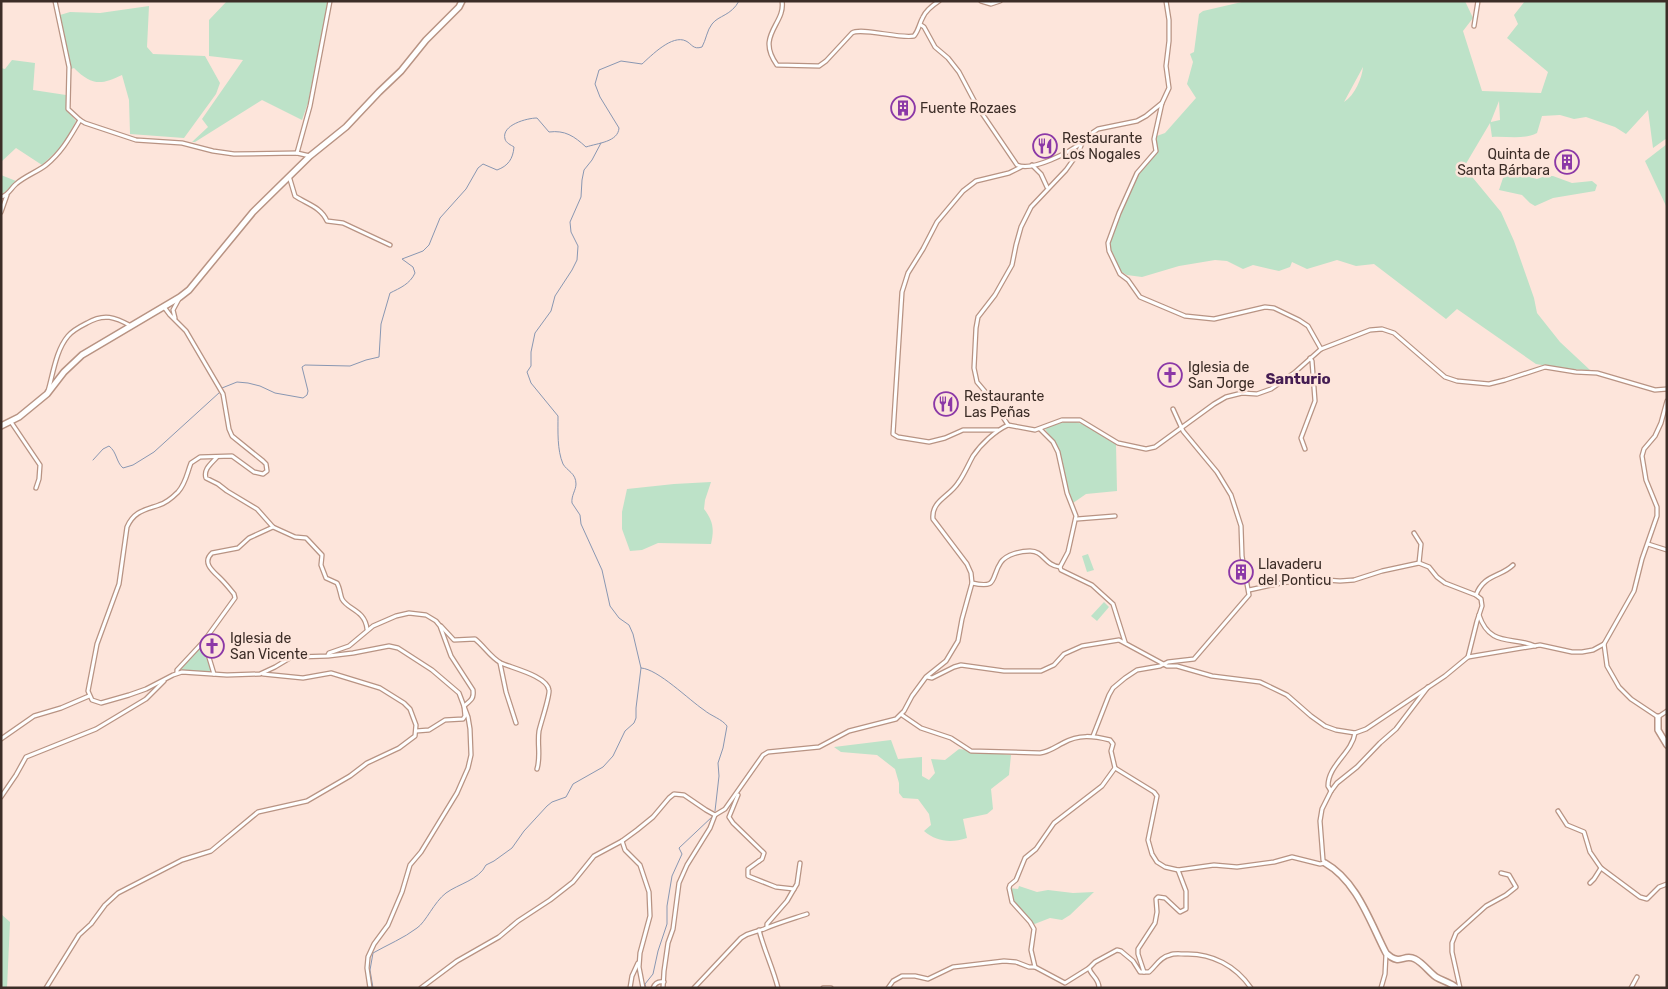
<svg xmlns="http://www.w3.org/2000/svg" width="1668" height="989" font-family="Rubik,sans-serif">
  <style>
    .green { fill: #bde2c8; fill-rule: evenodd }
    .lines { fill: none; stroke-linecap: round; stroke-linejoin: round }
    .stream { stroke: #8997b2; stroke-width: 1 }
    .street-casing { stroke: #b89383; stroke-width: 5.5 }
    .secondary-casing { stroke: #b89383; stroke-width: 8 }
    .street { stroke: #fff; stroke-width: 3 }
    .secondary { stroke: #fff; stroke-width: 5 }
    .labels { text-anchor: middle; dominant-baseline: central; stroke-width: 5; stroke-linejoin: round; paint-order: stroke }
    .poi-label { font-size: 14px; fill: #3c2d27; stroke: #fde5db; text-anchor: start }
    .neighbourhood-label { font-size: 15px; font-weight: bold; fill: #441c52; stroke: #fde5db }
  </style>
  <rect width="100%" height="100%" fill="#fde5db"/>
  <g class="green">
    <polygon points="227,1 328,1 308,103 302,120 262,100 195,142 192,142 208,127 202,119 243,60 209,56 209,20"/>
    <path d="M1246 1H1465L1473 18 1463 31 1482 91 1541 93 1548 72 1507 38 1518 24 1514 15 1525 1H1667V138L1653 148 1648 110 1626 134 1615 127 1586 117 1574 119 1560 115 1542 116 1537 133C1523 140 1507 136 1492 137L1490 123 1464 167 1501 212 1514 241 1534 298 1537 313 1560 342 1590 370 1565 369 1536 364 1457 309 1446 319 1374 264 1356 266 1337 260 1307 269 1292 262 1290 267 1279 271 1253 265 1243 269 1227 261 1215 260 1179 266 1142 277 1127 275 1118 270 1109 251 1108 243 1137 173 1156 151H1158L1154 137 1165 133 1196 98 1187 84 1193 62 1190 54 1194 52 1199 14 1203 11ZM1363 67C1362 78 1355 95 1344 102ZM1499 101 1500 120 1491 122V121Z"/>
    <path d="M149 6 147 47 153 54 205 56 220 83 216 94 184 138 130 134 129 100 122 75C101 85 92 86 74 68L71 69 60 15 70 12 100 13Z"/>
    <polygon points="12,60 35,63 33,90 66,95 67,110 76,121 63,145 42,165 16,148 1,162 1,68 5,69"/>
    <polygon points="1667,144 1667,208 1645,161"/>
    <polygon points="1512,172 1537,179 1545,176 1553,176 1572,183 1592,181 1597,185 1595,191 1553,198 1535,206 1530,203 1522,195 1499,190 1503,178"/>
    <polygon points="1,175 16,181 2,195 1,195"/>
    <path d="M1068 421C1088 422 1100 436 1116 444L1117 491 1086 494 1073 503 1067 486 1059 449 1045 429 1049 426Z"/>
    <path d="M711 482 705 500 704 509C714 522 714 530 711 544L658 543 642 550 630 551 622 529V512L627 489 674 484Z"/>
    <polygon points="1088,554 1094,570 1087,572 1082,556"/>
    <polygon points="1104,602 1109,607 1097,621 1091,616"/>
    <polygon points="204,641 214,674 177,673 177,670"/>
    <path d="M891 740 898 759 922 757V776L929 780 935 773 931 759 945 760 959 749 1011 755 1009 775 991 789 993 809 987 814 963 819 967 838C951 843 937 842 924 831L931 825 929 814 918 799 903 798 899 793V783L895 769 877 755 841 752 834 747Z"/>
    <polygon points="1019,886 1037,892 1048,890 1073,893 1094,892 1070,915 1062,920 1050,918 1032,925 1015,906 1009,888 1018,889"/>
    <polygon points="1,914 10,922 7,988 1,988"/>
  </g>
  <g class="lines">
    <g class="stream">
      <path d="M601 143 592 160 584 170 582 180 581 197 570 222 571 232 578 246 577 260 572 270 555 296 551 311 535 333 531 352V366L527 372 531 383 558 416C558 431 557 450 563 464 567 471 576 473 576 484 576 490 571 496 572 503L580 515 581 524 602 570 610 606 619 618 629 625 633 634 641 668C658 669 689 700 704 710 711 716 722 719 727 726L723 748 718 763 719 776 715 811"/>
      <path d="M222 388 237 382 248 383 260 386 275 393 303 398 307 395 308 391 302 367 305 365 350 366 366 360 379 357 381 324 390 293C400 288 410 284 415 273L413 267 402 259 423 251 429 245 440 218 466 189 478 168 483 164 497 170C508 166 513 159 514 147 511 145 506 143 505 139 501 125 527 118 537 118L549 132C565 130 574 136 586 147 598 143 618 142 619 128L600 97 595 84 599 70 621 61 642 64C651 56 672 34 686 41 692 44 693 50 702 47 706 40 707 30 712 24 719 15 731 16 739 1"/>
      <path d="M93 460 103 449 109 446C117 452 116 462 123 468L133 465 154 452 220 392"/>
      <path d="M373 988 370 970 373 953C387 945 404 938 417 928 426 922 434 902 446 893 458 884 479 880 486 865L494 861 512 848 524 831 547 806 552 802 566 797 573 784 603 767 613 756 625 731 634 723 636 718V708L641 668"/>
      <polyline points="646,988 645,984 653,974 658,951 667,924 667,906 672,876 682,854 679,848 713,816"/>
    </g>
    <g class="street-casing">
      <g id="street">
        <polyline points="55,1 69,67 68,109 80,120 85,123 136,140 182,143 213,151 234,154 297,153 310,156"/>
        <path d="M782 1C786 24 755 35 777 65L819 66 826 61 852 33C861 27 899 39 914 36 919 30 919 24 923 17 926 10 933 5 939 1"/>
        <polyline points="981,1 991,4 1000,1"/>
        <path d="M921 25 924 27 935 47 948 58 959 72 977 106 1017 165C1032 172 1070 152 1081 143"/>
        <polyline points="1474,26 1478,1"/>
        <polyline points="1162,103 1154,139 1156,151 1137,173 1119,213 1108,243 1109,251 1120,274 1128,280 1140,297 1185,316 1214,319 1265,307 1274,308 1299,320 1308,326 1321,349"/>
        <polyline points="297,153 310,106 330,1"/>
        <polyline points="1032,165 1041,174 1047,187"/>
        <path d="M289 176 295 196C307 204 321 207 327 221L343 223 390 245"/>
        <path d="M1 197C9 195 10 189 16 184 25 176 37 172 46 165 62 152 70 137 80 120"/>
        <polyline points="1,212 7,195"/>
        <path d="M164 307 170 315 186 331 223 394 229 429 232 436 263 461 266 464 267 471 263 474 254 472 232 456 200 457 191 463C187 473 186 483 178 492 173 497 166 503 159 505 145 510 134 511 127 527L119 584 97 644 88 691 92 700 101 703 129 695 146 689 173 675 182 672 227 675 260 674 275 667 290 658 297 657 328 656 353 653 389 646 398 648 432 670 459 693 468 717 470 729 471 755 468 768 457 793 421 852 410 865 402 892 388 925 374 944 368 957 367 968 370 988"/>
        <polyline points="175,318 173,310 180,297"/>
        <path d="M48 391C53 374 56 350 68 336 73 330 81 326 87 323 104 313 115 317 131 326"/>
        <polyline points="1667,401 1661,423 1655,436 1644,449 1642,456 1646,480 1657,507 1657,516 1642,559 1634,591 1604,644 1607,666 1619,687 1631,699 1658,717 1667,711"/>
        <polyline points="11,422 40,465 39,479 36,488"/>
        <polyline points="1008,425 1035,430 1062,420 1080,420 1118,443 1146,449 1155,447 1214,404 1226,397 1242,393 1257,394 1271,389 1294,373 1321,349 1370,330 1382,329 1394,333 1445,377 1457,381 1489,384 1505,380 1545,367 1576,372 1597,373 1655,390 1667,389"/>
        <polyline points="1008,425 993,401 977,382 974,368 976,328 978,317 995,295 1012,265 1016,245 1021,227 1031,207 1066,170 1078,153 1083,141 1092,133 1098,129 1137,121 1146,116 1162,103 1169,88 1166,66 1169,41 1169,20 1166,1"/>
        <polyline points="1040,429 1053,442 1058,452 1067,493 1076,516 1068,552 1060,567 1061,570 1092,585 1113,604 1125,642"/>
        <polyline points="998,430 963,430 945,438 929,442 898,437 893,434 902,292 908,273 923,249 937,222 963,191 976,181 1009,173 1021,167"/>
        <polyline points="1305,449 1301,438 1315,401 1312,361 1310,358"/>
        <path d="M217 457C212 463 203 469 206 478L218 484 227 491 257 509 273 527 295 537 306 538 308 540 322 555 321 565 326 578 337 583C340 588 340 594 342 599 348 610 365 610 367 629"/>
        <polyline points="1077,519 1115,516"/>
        <polyline points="1414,533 1421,544 1419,563"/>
        <polyline points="1648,544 1667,550"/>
        <path d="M972 583C999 589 990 578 1001 562 1007 554 1021 551 1030 551 1044 551 1044 565 1060 567"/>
        <polyline points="1249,590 1281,583 1311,579 1340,581 1354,580 1382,571 1419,563 1429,567 1437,577 1445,583 1476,595 1481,599 1482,606 1477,621 1468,657"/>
        <path d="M1476 595C1484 574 1501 577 1513 565"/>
        <path d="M1479 615C1490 648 1513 636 1535 646"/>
        <path d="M441 626 454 640 475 639C484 646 491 658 501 663 512 668 547 676 549 690 550 696 541 722 539 731 537 744 541 756 537 769"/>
        <polyline points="204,641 214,674"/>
        <path d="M328 655 329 653 349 646 373 626 396 616 409 613 426 615 436 621 440 626 451 656 473 690C474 699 471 700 464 706L465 716 463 719 445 720 429 730 416 731"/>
        <polyline points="500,663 506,692 516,723"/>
        <path d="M177 673V670L204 641 235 598 234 594C230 589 226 584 221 579 214 572 201 563 212 553L238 548 249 538 273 527"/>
        <polyline points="927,677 932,678 954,667 961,665 1004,671 1041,671 1054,665 1064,654 1082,646 1119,640 1167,666 1177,666 1212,676 1260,682 1287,695 1311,716 1325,726 1336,730 1355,733 1366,729 1445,676 1468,657 1540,645 1572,652 1582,652 1593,650 1604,644"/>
        <path d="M902 715 921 728 951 738 971 751 1040 753C1049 752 1055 747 1063 743 1079 734 1093 736 1110 740L1113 744 1111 751 1115 768 1154 792 1157 796 1148 840 1152 854 1157 862 1165 867 1178 870 1214 865 1237 867 1274 862 1292 857 1320 864 1325 863 1323 860 1320 821 1322 809 1331 791 1337 783 1357 767 1380 743 1396 729 1428 687"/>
        <polyline points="1093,736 1109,695 1113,688 1125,678 1137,670 1160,666 1168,662 1194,659 1249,595 1242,556 1241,526 1231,495 1217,472 1183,431 1173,409"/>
        <polyline points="1,739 34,716 61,708 89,696"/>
        <path d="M1331 791 1328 786C1328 765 1352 753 1355 733"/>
        <polyline points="738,795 729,817 733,823 764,853 762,859 759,861"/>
        <polyline points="1,797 16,775 26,757 96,729 146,699 164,681"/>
        <polyline points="1558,811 1567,825 1584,832 1590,852 1601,868 1640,897 1647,899 1659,887 1667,884"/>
        <polyline points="622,841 625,850 640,865 649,892 650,916 640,953 639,967 643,988"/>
        <polyline points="759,861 748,869 748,876 776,887 794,889 797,884 800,863"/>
        <polyline points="1590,883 1594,879 1601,868"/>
        <polyline points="767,927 767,924 787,901 794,889"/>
        <path d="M759 930C764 950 773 968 778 988"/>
        <polyline points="1089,968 1065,983 1035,967 1031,950 1034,929 1030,922 1012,902 1009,888 1010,885 1016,880 1025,858 1036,849 1054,823 1102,786 1115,768"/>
        <path d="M1144 972H1149C1156 966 1160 957 1170 955 1174 953 1180 954 1185 954 1212 953 1236 966 1251 988"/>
        <polyline points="46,988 79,935 91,924 105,905 118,893 182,860 211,851 258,812 307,801 350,776 367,763 399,748 415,736 416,725 410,709 404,703 380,688 331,673 303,678 263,674"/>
        <path d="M421 988 457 961 499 937 518 921 550 900 573 882 594 856 622 841 637 830 653 817 669 798 674 794 684 795 706 810 715 815 725 809 763 755 768 752 819 747 849 731 896 719 904 711 912 696 926 677 946 661 958 641 962 619 972 583 971 573 967 564 933 519C931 501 949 497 958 483 964 475 968 465 973 456 981 444 995 431 1008 425"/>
        <polyline points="630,988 632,976 638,963"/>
        <path d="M653 988C655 983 659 981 664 982"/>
        <polyline points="663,988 664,971 668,943 673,929 679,883 687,865 710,828 715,815"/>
        <path d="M694 988 741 938C751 931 754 933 764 929 778 923 792 919 807 914"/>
        <polyline points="823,988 831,988"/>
        <polyline points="888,988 893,981 902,976 915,976 928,979 953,967 962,966 1004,961 1016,962 1029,967 1035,967"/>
        <path d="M1099 988C1099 978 1091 976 1089 968L1095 962 1117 950 1121 951 1133 961 1140 972H1144L1138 954V949L1155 923 1157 912 1156 899 1158 897 1165 898 1180 912 1186 909V891L1178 870"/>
        <polyline points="1381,988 1385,974 1386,954"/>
        <polyline points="1460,988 1452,952 1452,943 1456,933 1486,906 1506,895 1516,887 1509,875 1501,873"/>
        <polyline points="1631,988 1637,977"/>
      </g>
    </g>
    <g class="secondary-casing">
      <g id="secondary">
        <polyline points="1,426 19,417 47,394 64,372 82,355 180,297 189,290 253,212 310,156 346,127 379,92 401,71 426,40 459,7 462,1"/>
        <polyline points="1658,717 1658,730 1667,745"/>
        <path d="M1325 863C1357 881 1370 922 1386 953 1401 967 1403 953 1415 959 1423 963 1429 972 1436 977 1443 981 1451 983 1457 988"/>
      </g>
    </g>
    <use href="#street" class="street"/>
    <use href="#secondary" class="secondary"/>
  </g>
  <defs>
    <g id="building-ring" transform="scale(1.25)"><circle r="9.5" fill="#fde5db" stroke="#8b38a7" stroke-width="1.5"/><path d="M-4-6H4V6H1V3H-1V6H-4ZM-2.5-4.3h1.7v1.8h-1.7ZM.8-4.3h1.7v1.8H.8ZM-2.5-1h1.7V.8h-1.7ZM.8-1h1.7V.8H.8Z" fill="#8b38a7"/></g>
    <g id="restaurant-ring" transform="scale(1.25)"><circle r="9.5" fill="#fde5db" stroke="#8b38a7" stroke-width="1.5"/><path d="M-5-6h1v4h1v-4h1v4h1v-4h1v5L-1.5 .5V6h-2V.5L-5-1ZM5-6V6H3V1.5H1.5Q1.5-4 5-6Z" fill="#8b38a7"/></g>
    <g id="church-ring" transform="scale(1.25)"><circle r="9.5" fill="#fde5db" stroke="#8b38a7" stroke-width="1.5"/><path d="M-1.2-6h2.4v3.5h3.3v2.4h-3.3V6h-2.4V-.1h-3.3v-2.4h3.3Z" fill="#8b38a7"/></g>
  </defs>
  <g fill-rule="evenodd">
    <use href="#building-ring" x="903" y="108"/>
    <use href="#restaurant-ring" x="1045" y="146"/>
    <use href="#building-ring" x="1567" y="162"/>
    <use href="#church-ring" x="1170" y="375"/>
    <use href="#restaurant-ring" x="946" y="404"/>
    <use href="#building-ring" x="1241" y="572"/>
    <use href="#church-ring" x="212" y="646"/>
  </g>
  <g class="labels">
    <g class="poi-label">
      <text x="920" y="108">Fuente Rozaes</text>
      <text x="1062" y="138">Restaurante<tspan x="1062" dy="16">Los Nogales</tspan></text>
      <text x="1550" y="154" text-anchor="end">Quinta de<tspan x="1550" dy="16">Santa Bárbara</tspan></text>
      <text x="1188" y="367">Iglesia de<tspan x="1188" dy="16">San Jorge</tspan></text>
      <text x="964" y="396">Restaurante<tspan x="964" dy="16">Las Peñas</tspan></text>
      <text x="1258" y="564">Llavaderu<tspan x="1258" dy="16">del Ponticu</tspan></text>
      <text x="230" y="638">Iglesia de<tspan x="230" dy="16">San Vicente</tspan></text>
    </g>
    <g class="neighbourhood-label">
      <text x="1298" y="379">Santurio</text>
    </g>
  </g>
  <rect width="1668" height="989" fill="none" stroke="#3c2d27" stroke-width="5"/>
</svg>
